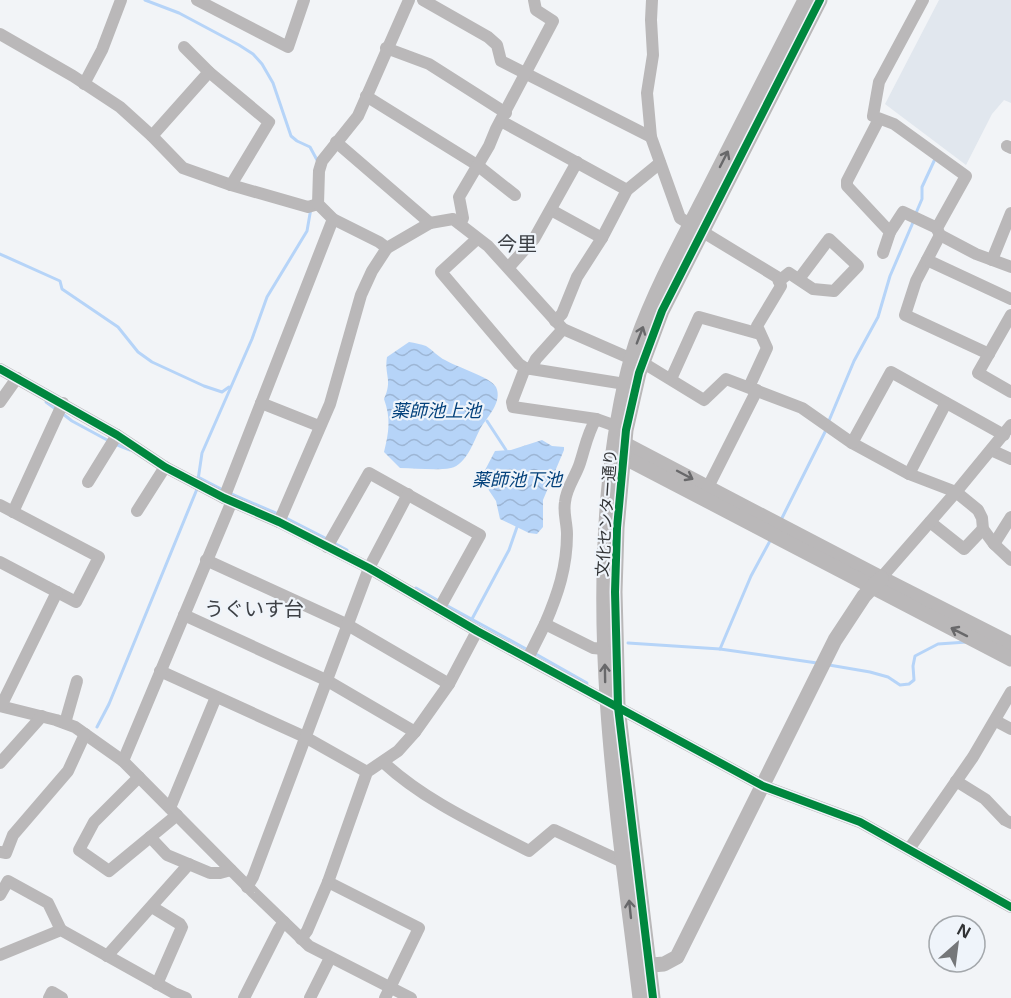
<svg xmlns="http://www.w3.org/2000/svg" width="1011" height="998" font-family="'Noto Sans','Noto Sans JP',sans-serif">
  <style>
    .built { fill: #e1e7ee }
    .water { fill: url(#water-waves) }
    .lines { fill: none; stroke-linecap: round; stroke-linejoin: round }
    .stream { stroke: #b6d4f8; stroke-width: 3 }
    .minor { stroke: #bab8b9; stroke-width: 12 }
    .tertiary { stroke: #bab8b9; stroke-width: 15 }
    .cycleway-casing { stroke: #eff4fa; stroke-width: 11 }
    .cycleway { stroke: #00873e; stroke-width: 8 }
    .oneway { stroke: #68686a }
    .labels { text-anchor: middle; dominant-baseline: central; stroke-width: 4.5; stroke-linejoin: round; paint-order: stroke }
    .street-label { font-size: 16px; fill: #313335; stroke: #eff4fa }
    .water-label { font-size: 18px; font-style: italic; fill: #03417b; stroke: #eff4fa }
    .quarter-label { font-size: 20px; fill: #3d4045; stroke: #eff4fa }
  </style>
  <defs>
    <pattern id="water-waves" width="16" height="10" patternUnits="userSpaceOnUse" patternTransform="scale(1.5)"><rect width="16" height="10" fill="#b6d4f8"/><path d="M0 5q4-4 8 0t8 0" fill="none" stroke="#9db6d5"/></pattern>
  </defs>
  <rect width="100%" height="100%" fill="#f2f4f7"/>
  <polygon class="built" points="939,0 1011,0 1011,103 1004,100 992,114 966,165 885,104"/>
  <g class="water">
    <path d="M409 342C415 343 421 344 426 346 433 350 438 357 445 360 456 367 491 377 496 387 503 402 487 417 480 429 474 441 466 465 451 468 435 471 416 468 400 468L384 452C389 432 391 418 384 399 393 380 384 375 387 357Z"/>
    <polygon points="542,440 552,446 564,447 564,450 543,500 543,527 537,534 529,533 500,519 496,501 484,483 484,472 495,451 511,450"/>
  </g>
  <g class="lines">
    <g class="stream">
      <polyline points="145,0 179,13 239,45 253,54 262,64 273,83 291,136 297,141 310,147 317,160"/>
      <polyline points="916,213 922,199 922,187 935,159"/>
      <polyline points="0,254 60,281 62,289 118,327 138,352 152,362 204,386 222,392 229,387"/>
      <polyline points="46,402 57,410"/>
      <polyline points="63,414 72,421 109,441"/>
      <polyline points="487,421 506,450"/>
      <polyline points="828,423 854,361 878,317 890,276 914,220"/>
      <polyline points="115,444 130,450"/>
      <polyline points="198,477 223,490"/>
      <polyline points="198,480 202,453 252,339 267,297 307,231 311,208"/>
      <polyline points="229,493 278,514"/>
      <polyline points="284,517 329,540"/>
      <polyline points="781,520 826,430"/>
      <polyline points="334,543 347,550"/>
      <polyline points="416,588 439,601"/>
      <polyline points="444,604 528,650"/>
      <polyline points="472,619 509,550 517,527"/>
      <polyline points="628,643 720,649 817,663"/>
      <polyline points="720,649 751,576 771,539"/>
      <polyline points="534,653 587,683"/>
      <polyline points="829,665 870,672 888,677 900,685 909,684 914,680 913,666 915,656 938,644 967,642"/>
      <polyline points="97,727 109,704 197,489"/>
    </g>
    <g class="minor">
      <polyline points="197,0 288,47 304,0"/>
      <polyline points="423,0 488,37 497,45 501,61 651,137"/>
      <polyline points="652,0 651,20 653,55 647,93 651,137 680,218 777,277 781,286 757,326 767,348 749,387"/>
      <polyline points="0,34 73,76 120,107 152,136 183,168 231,185 308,207 318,204"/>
      <polyline points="184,47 209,72 269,122 231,185"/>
      <polyline points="386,48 429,64 506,113"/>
      <polyline points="84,84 102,50 121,0"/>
      <polyline points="366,96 477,165 515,195"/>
      <polyline points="879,119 847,181 847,186 890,232 883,253"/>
      <polyline points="501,121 627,190"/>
      <polyline points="152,136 209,72"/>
      <polyline points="336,142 430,223"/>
      <polyline points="1007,146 1011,148"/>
      <polyline points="551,210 602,238"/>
      <polyline points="460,224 463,218 459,197 489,146 496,129 553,21 536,10 534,0"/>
      <polyline points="937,229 940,235 976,254 1011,267"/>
      <polyline points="890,232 903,212 937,228 966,176 894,124 873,116 879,82 923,0"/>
      <polyline points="940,235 916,281 905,315 989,354"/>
      <polyline points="477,239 441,272 519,364 525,368 625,384"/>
      <polyline points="387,248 430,223 453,219 488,246 563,329"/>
      <polyline points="927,260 1011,299"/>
      <polyline points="992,260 1011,213"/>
      <polyline points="509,267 534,239 577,162"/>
      <polyline points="779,281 789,273 813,289 834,291 858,266 829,239 799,279"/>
      <polyline points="1011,315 978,373 1011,392"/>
      <polyline points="555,321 562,314 577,277 602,238 627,190 660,163"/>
      <polyline points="525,368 512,402 513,407 596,419 624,429"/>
      <polyline points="0,369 117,435 165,467 224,498 279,522 369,568 477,631 763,786 860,822 1011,907"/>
      <polyline points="531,369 536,359 563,329 650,367 704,400 726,379 802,408 852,443 909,474 956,492 978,510 982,518 983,529 994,544 1011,560"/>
      <polyline points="671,379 699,317 760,334"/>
      <polyline points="0,402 17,378"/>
      <polyline points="261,403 319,426"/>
      <polyline points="852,443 891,372 1004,435"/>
      <polyline points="991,450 1011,459"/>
      <polyline points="909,474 946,403"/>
      <polyline points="88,482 117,435"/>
      <polyline points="705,493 757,390"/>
      <polyline points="224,498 333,219"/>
      <polyline points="0,505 99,557 76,602 0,562"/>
      <polyline points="137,511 165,467"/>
      <polyline points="13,512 63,403"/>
      <polyline points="279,522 330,404 361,295 372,271 387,248 379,242 333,219 318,204 319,171 322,161 358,116 409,0"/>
      <polyline points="930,522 964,549 983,529"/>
      <polyline points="994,544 1011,517"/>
      <polyline points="327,547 369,473 480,535 439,609"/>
      <polyline points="206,560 346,624 449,684"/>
      <polyline points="881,578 956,492 1011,425"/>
      <polyline points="184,615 326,680 415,732"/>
      <path d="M545 624C558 594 567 567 567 534 567 523 563 513 565 502 566 488 576 476 580 463 585 448 587 434 596 419"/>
      <polyline points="528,658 545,624 593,648 604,649"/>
      <polyline points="160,671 305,737 367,772"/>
      <polyline points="0,706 56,720 75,727 123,761 254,893 309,946 411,998"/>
      <polyline points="1,706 57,592"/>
      <polyline points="996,721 1011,729"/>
      <polyline points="65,723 77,681"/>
      <polyline points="123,761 232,501"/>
      <path d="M383 762C425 801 479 825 529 851L554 830 625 863"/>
      <polyline points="0,763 42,716"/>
      <polyline points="139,777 94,822 79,850 109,871 177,815"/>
      <polyline points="956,781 985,799 1005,820 1011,823"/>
      <polyline points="170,808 216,697"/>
      <polyline points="150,837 167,855 210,873 220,873 231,870"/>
      <polyline points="909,849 973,757 1011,692"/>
      <polyline points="0,852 6,853 13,835 68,771 85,734"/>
      <polyline points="328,882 419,928 385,998"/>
      <polyline points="247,887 253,877 369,568 408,494"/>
      <polyline points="0,895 8,881 48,903 61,930"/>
      <polyline points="152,907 180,924 182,927 157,984"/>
      <polyline points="301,939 307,931 328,882 367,772 398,751 415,732 449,684 477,631"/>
      <polyline points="0,955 61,930 174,993 186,998"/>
      <polyline points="107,956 189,864"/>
      <polyline points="49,998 52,992 62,998"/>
      <polyline points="244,998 279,929 284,922"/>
      <polyline points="310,998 330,958"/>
    </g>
    <g class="tertiary">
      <polyline points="617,440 881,578 1011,644"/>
      <polyline points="614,452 1011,659"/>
      <polyline points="639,966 664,964 677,957 835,640 864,596 881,578"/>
      <path d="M640 998C619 825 591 651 610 476 615 432 622 386 636 343 654 292 680 244 705 196 738 131 772 65 805 0"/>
      <polyline points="653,998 618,707 615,592 617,528 626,430 639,373 662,311 820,0"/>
    </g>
    <g class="cycleway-casing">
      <g id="cycleway">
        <polyline points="0,369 117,435 165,467 224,498 279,522 369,568 477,631 763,786 860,822 1011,907"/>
        <polyline points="653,998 618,707 615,592 617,528 626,430 639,373 662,311 820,0"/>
      </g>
    </g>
    <use href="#cycleway" class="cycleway"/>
  </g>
  <defs><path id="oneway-shaft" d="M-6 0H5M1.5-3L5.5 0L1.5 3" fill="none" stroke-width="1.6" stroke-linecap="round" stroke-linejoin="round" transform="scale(1.5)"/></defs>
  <g class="oneway">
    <use href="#oneway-shaft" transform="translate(724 159) rotate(-63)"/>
    <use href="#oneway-shaft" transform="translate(640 335) rotate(-69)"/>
    <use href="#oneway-shaft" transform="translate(685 475) rotate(28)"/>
    <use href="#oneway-shaft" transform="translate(959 632) rotate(-153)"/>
    <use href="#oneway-shaft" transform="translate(605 673) rotate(-91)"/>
    <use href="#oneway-shaft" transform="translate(630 909) rotate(-96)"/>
  </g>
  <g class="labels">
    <g class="street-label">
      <text transform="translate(606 513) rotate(-86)">文化センター通り</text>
    </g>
    <g class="water-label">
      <text x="436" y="410">薬師池上池</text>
      <text x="517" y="479">薬師池下池</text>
    </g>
    <g class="quarter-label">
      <text x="517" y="243">今里</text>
      <text x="254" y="608">うぐいす台</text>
    </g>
  </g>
  <g transform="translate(957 944) rotate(28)"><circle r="28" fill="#eff4fa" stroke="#a3a7ab" stroke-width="1.5"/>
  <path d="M0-4.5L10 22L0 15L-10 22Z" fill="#757779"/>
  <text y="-9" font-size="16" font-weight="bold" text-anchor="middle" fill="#313335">N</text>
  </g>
</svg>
